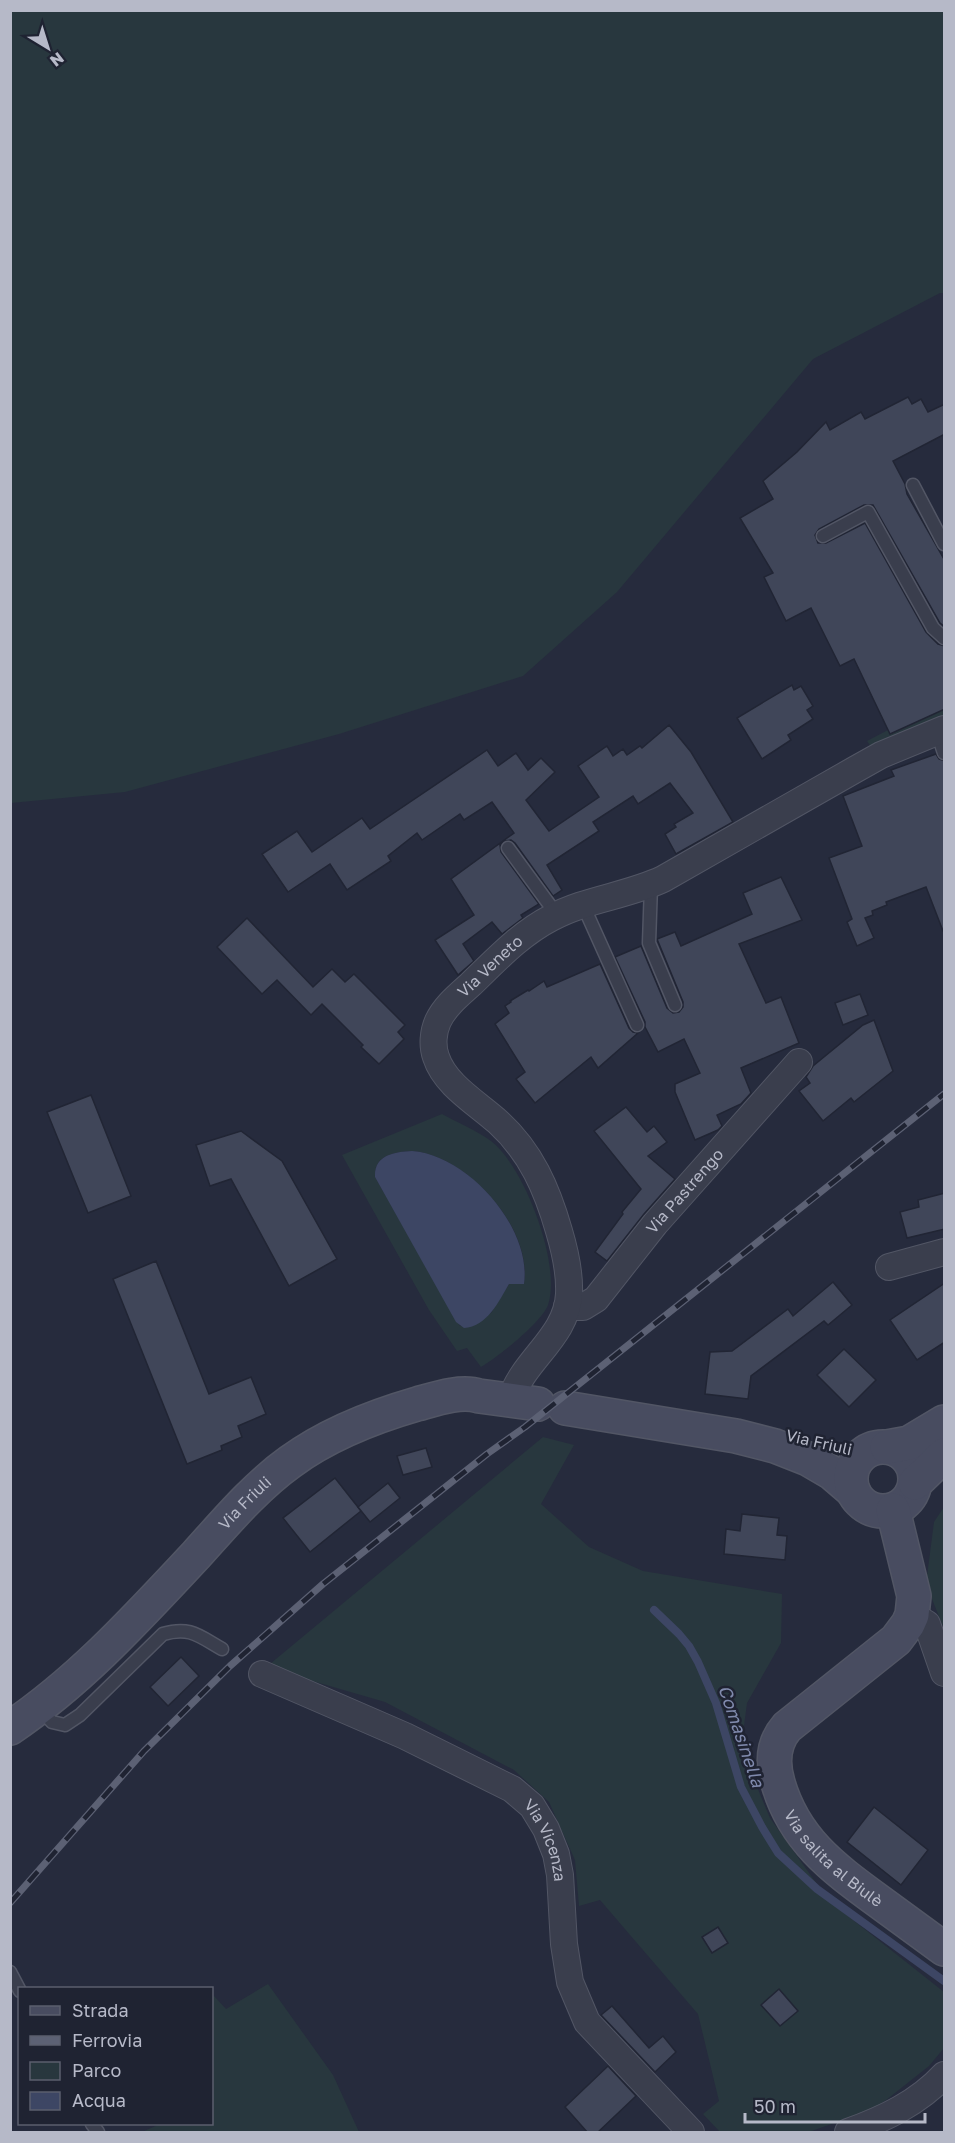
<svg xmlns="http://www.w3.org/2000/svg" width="955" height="2143" font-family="'Golos Text',sans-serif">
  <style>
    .green { fill: #28373e; fill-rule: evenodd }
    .water { fill: #3d4664 }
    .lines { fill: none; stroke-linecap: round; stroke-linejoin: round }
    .stream { stroke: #3d4664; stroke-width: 8 }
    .building { fill: #404659; stroke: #212534; stroke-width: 1.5 }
    .lane-casing { stroke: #525665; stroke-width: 15 }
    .street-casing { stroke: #525665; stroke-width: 28 }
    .secondary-casing { stroke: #525665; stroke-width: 36 }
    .lane { stroke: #3a3e4d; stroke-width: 12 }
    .street { stroke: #3a3e4d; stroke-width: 26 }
    .secondary { stroke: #484c60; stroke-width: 33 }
    .rail-casing { stroke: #5c6174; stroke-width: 7 }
    .rail { stroke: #1f2332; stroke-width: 4.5; stroke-dasharray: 14; stroke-linecap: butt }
    .labels { text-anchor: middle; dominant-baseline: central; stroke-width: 5; stroke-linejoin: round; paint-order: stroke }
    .street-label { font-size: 16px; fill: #b6b9c8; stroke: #1f2332 }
    .water-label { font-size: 18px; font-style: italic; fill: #808aad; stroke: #1f2332 }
  </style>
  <rect width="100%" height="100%" fill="#262b3d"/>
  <g class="green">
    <polygon points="11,10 944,11 944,293 940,293 813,359 617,592 523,676 339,734 125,792 11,803"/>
    <polygon points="944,709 944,716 872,748 867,741 888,730 891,734"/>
    <path d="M442 1114C458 1123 476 1130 491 1141 524 1166 562 1265 548 1305 541 1323 498 1357 481 1367L467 1348 457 1351 429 1310 342 1155ZM412 1151C467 1155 533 1228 524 1284H509L491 1313 460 1326 375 1177C374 1155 394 1152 412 1151Z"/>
    <polygon points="543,1437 574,1445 541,1504 589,1547 643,1571 782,1594 781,1643 747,1703 741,1749 770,1818 829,1901 944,1992 944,2048 929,2066 876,2108 809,2132 720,2132 703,2114 719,2101 698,2014 600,1900 579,1906 575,1860 549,1802 514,1770 385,1702 309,1680 270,1664"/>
    <polygon points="944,1507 944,1629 926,1584 934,1522"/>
    <polygon points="268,1984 333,2075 359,2132 142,2132 160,2124 212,2124 212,1998 214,1996 226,2009"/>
  </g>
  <path class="water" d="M412 1151C468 1155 532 1228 524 1284H509C499 1301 487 1327 464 1328L456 1322 375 1177C374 1155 394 1152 412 1151Z"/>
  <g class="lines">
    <polyline class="stream" points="654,1610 679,1634 689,1646 698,1662 716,1703 741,1787 762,1827 778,1853 817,1889 944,1981"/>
  </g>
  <g class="building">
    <polygon points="908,397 912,404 921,399 928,412 945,404 945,434 893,461 905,484 907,494 945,561 945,627 940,623 873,505 864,505 819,529 815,535 818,543 826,543 865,523 926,632 938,644 945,646 945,709 890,734 854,659 840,666 811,608 786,621 764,577 773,573 740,518 773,499 763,481 797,452 826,422 830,430 861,412 865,419"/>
    <polygon points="792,685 794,690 801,686 813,706 807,710 813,719 788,735 791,740 762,759 737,718"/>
    <polygon points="669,725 691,752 733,822 676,854 665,834 676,827 674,824 693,813 670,783 638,804 633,796 593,822 599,831 547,865 562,890 553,896 515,843 511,840 504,841 500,845 501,852 539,904 521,915 523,918 502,934 492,922 463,944 474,961 458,975 435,940 474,915 451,879 514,833 492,802 464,820 460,814 422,840 417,833 388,856 391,861 347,890 330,864 288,892 262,854 297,831 312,852 362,818 370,829 487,750 498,766 516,753 528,770 541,758 555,772 526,800 549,831 599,797 578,766 607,746 613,756 623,749 627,755 640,746 642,748"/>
    <polygon points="936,754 939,759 945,761 945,931 943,931 926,887 886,902 887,905 872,911 873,915 865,918 874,938 857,946 847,922 852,919 829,858 862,846 843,796 894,776 891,770"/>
    <polygon points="781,877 802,920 739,944 766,1003 781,997 799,1043 741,1068 751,1093 741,1104 717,1115 722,1126 718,1130 695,1140 675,1092 675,1084 700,1073 684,1039 658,1052 645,1027 645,1022 615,957 641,946 667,1008 673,1013 679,1012 683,1007 683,1002 657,939 675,932 681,946 752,914 743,893"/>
    <polygon points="247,918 313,987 332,969 345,982 354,974 405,1025 398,1032 404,1039 379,1064 361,1047 363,1045 322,1004 311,1015 277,980 262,994 217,947"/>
    <polygon points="600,964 629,1028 633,1032 638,1033 598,1068 591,1057 535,1103 516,1079 525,1072 495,1024 509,1013 505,1006 511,1002 510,1001 528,990 529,991 544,981 547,987"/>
    <polygon points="860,994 868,1015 843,1025 835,1003"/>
    <polygon points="874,1020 893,1071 854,1102 851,1098 823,1121 799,1091 810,1083 806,1077 813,1066 863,1025"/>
    <polygon points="91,1095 131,1196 88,1213 47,1112"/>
    <polygon points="626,1107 647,1132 654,1126 667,1142 648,1156 675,1179 644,1214 607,1261 595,1252 623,1214 622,1212 641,1189 594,1131"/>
    <polygon points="241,1131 282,1161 337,1259 289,1286 231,1179 210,1186 196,1145"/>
    <polygon points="945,1193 945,1229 907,1238 900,1212 919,1207 918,1200"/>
    <polygon points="156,1261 209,1394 251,1377 266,1414 238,1426 242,1437 221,1446 222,1450 187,1464 113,1279"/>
    <polygon points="833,1282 852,1305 828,1325 824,1321 751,1376 748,1399 705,1394 710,1352 732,1351 788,1309 793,1316"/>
    <polygon points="945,1283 945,1342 917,1360 890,1320"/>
    <polygon points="844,1349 876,1380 849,1407 817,1375"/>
    <polygon points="426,1448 432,1467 403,1475 397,1456"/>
    <polygon points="335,1478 361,1511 310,1552 283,1518"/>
    <polygon points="388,1483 400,1498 370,1522 358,1507"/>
    <polygon points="742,1514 779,1518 777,1535 787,1536 785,1560 724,1554 726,1529 740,1531"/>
    <polygon points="181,1657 199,1676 168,1706 150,1687"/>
    <polygon points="874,1807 928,1850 901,1885 847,1842"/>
    <polygon points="718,1927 728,1943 712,1953 702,1937"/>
    <polygon points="779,1989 798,2011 780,2026 761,2005"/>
    <polygon points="612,2006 649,2048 663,2036 676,2052 655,2072 601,2015"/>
    <polygon points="608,2066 636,2096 597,2133 588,2133 565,2107"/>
  </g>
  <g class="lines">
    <g class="lane-casing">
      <g id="lane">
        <polyline points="913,485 944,544"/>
        <polyline points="823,536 868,512 933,628 944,638"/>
        <polyline points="937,732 944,753"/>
        <polyline points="508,848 557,915"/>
        <polyline points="651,885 649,943 675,1005"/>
        <polyline points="583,905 637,1025"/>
        <path d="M40 1709 52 1722 65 1725 80 1715 163 1634C190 1626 199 1636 222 1649"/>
        <polyline points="10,1972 20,1991"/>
        <polyline points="92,2124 98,2132"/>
      </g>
    </g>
    <g class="street-casing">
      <g id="street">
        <polyline points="889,1267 944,1252"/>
        <path id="s1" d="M567 1307H583L596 1299 655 1224 799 1062"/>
        <path id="s2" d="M511 1399C523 1360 567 1337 569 1294 570 1272 565 1251 559 1231 547 1189 531 1152 498 1122 477 1103 445 1085 436 1057 432 1046 433 1032 438 1021 445 1006 459 995 471 984 496 960 520 934 551 918 586 899 627 896 663 879L856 769 881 755 944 729"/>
        <polyline points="912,1615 927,1624 944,1673"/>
        <path id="s3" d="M262 1674 405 1736 512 1789 532 1806 546 1829 556 1854 560 1875 564 1944 570 1982 587 2022 691 2132"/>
        <path d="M848 2132C884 2119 918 2103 944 2075"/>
      </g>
    </g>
    <g class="secondary-casing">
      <g id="secondary">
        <polyline points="565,1408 736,1436 775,1446 808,1459 832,1473 853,1491"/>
        <circle cx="883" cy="1479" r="32"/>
        <polyline points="887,1447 909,1443 944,1422"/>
        <polyline points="915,1483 944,1455"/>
        <path id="s4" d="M893 1510 914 1596 912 1615 908 1624 896 1640 787 1727C773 1743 772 1763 778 1783 794 1839 832 1867 877 1900 900 1917 922 1933 944 1949"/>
        <path id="s5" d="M10 1728C81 1680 138 1617 196 1555 225 1523 255 1487 290 1462 328 1434 372 1417 417 1404 435 1399 461 1390 479 1396L538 1404"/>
      </g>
    </g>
    <use href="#lane" class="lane"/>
    <use href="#street" class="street"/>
    <use href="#secondary" class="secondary"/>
    <g class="rail-casing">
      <polyline id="rail" points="10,1903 144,1751 230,1666 323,1584 487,1454 525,1427 944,1094"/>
    </g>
    <use href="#rail" class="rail"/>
  </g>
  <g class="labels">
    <g class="street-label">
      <text stroke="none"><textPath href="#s2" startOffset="516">Via Veneto</textPath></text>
      <text stroke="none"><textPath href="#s1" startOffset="171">Via Pastrengo</textPath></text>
      <text transform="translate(819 1442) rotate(13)">Via Friuli</text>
      <text stroke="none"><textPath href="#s5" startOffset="326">Via Friuli</textPath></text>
      <text stroke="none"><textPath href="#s3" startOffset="339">Via Vicenza</textPath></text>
      <text stroke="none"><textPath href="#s4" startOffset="432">Via salita al Biulè</textPath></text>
    </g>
    <g class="water-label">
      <text transform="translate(742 1736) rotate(71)">Comasinella</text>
    </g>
  </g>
  <rect width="955" height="2143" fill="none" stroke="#b6b9c8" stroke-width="24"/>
  <rect x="18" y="1987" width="195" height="138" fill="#1f2332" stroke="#5b5f6e" stroke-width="1.5"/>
  <rect x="30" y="2006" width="30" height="9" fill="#484c60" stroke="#5b5f6e" stroke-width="1.5"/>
  <text x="72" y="2017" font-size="18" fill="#b6b9c8">Strada</text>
  <rect x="30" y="2036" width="30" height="9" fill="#5c6174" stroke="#5b5f6e" stroke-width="1.5"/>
  <text x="72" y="2047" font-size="18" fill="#b6b9c8">Ferrovia</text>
  <rect x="30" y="2062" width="30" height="18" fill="#28373e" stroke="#5b5f6e" stroke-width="1.5"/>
  <text x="72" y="2077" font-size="18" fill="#b6b9c8">Parco</text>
  <rect x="30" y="2092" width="30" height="18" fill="#3d4664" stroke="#5b5f6e" stroke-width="1.5"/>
  <text x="72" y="2107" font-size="18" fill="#b6b9c8">Acqua</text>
  <g transform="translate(48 48) rotate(142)" stroke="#1f2332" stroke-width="4.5" paint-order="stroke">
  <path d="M0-4.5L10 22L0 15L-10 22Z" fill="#b6b9c8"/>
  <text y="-9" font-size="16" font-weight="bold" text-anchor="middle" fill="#b6b9c8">N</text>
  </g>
  <path d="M745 2113v9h180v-9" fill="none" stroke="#b6b9c8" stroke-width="3"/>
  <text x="754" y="2113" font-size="18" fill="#b6b9c8" stroke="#1f2332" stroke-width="4.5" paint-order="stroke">50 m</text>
</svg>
